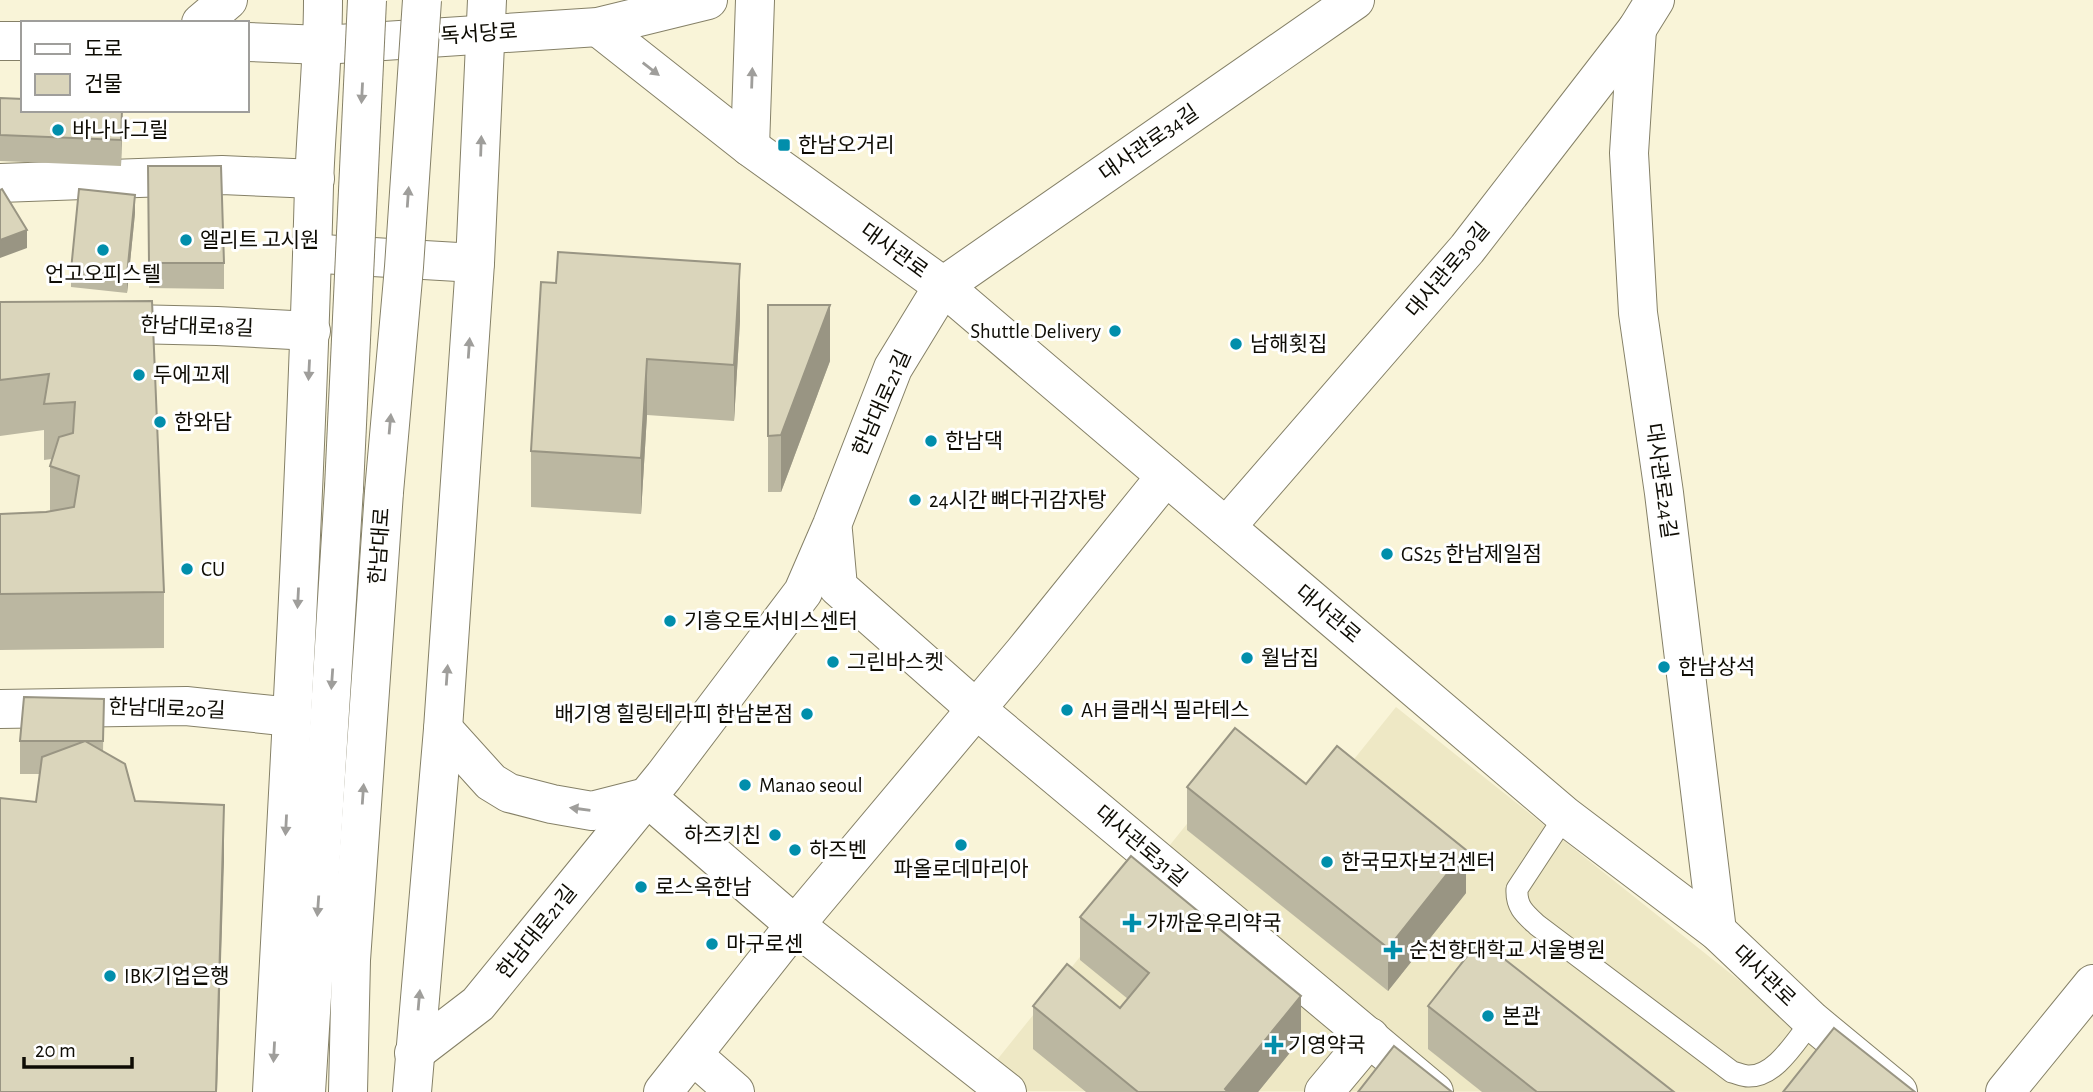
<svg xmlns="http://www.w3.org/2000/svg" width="2093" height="1092" font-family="'Alegreya Sans','Noto Sans KR',sans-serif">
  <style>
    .built { fill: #eee8c5 }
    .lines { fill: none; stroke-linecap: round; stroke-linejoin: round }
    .lane-casing { stroke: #858067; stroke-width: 23 }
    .street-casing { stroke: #858067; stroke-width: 40 }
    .secondary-casing { stroke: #858067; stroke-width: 40 }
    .primary-casing { stroke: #858067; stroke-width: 40 }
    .lane { stroke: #fff; stroke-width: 21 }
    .street { stroke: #fff; stroke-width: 38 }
    .secondary { stroke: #fff; stroke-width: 38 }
    .primary { stroke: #fff; stroke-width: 38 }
    .primary-bridge-casing { stroke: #858067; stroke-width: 40; stroke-linecap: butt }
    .primary-bridge { stroke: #fff; stroke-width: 38 }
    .wall { fill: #bbb7a1 }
    .shaded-wall { fill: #999583 }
    .building { fill: #dad5bb; stroke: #999583; stroke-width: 2 }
    .oneway { fill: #9f9e9b }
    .poi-dot { fill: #018eab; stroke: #fff; stroke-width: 2.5 }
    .labels { text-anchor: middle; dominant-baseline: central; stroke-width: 6; stroke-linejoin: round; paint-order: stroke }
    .street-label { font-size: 21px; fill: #0e0c04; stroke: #fff }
    .poi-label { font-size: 21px; fill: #0e0c04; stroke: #fff; text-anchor: start }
  </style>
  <rect width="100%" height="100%" fill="#f9f4d8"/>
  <polygon class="built" points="1396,707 1879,1092 972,1091 1244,753 1314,809"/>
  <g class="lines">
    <g class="lane-casing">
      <path id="lane" d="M1565 816 1517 889C1516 907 1525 914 1537 925L1732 1072C1737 1073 1743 1076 1748 1076 1776 1077 1796 1040 1812 1021"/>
    </g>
    <g class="street-casing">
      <g id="street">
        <polyline points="1637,29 1629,153 1638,313 1664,493 1717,931"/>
        <polyline points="0,183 222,175 315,179"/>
        <polyline points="0,321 217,326 311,331"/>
        <polyline points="1226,527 1467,249 1637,29 1655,0"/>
        <polyline points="833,531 838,587 976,709 1434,1092"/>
        <polyline points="0,709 186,706 292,717"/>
        <polyline points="647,797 795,925 1007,1092"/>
        <polyline points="414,1053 478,1004 664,776 803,592 832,525 893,368 943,286"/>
        <polyline points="693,1055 735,1092"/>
        <polyline points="663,1092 795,925 1024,652 1166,476"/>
        <polyline points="1324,1092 1370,1037"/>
        <polyline points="2005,1092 2093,984"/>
      </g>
    </g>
    <g class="secondary-casing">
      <g id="secondary">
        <polyline points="598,27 750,147 943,286 1565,816 1717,931 1812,1021 1898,1092"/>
        <polyline points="0,41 23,41"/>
        <polyline points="247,42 323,45 598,27 708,0"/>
        <polyline points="750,147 755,0"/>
        <polyline points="943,286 1355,0"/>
      </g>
    </g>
    <g class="primary-casing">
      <g id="primary">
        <polyline points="201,23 228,0"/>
        <polyline points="322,254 475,263"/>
        <polyline points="443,729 491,782 509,793 552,804 592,811 647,797"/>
        <path d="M272 1092C288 790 306 489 314 186 316 124 323 62 323 0"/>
        <polyline points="306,1092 344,488"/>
        <polyline points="348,1092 351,960 384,492"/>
        <polyline points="412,1092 443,729 475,263 487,0"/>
      </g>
    </g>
    <use href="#lane" class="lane"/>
    <use href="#street" class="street"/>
    <use href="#secondary" class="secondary"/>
    <use href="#primary" class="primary"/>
    <g class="primary-bridge-casing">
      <g id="primary-bridge">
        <polyline points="344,488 367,0"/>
        <polyline points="384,492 404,267 422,0"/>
      </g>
    </g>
    <use href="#primary-bridge" class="primary-bridge"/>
  </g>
  <g class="wall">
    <polygon points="0,98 122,129 121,166 0,161"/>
    <polygon points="148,166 224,263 224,289 149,288"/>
    <polygon points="135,213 127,293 71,287 71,270"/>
    <polygon points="541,282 740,321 734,421 647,415 641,514 531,507 531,451"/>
    <polygon points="152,301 164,592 164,648 0,650 0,514 50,511 50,466 52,459 44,460 44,430 0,436 0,302"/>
    <polygon points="768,305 830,361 781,492 768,492"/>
    <polygon points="104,699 103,752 135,801 224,861 36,802 40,774 20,774 20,741"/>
    <polygon points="1306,784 1466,893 1388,991 1187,830 1187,787"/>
    <polygon points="1080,917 1301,1039 1258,1092 1086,1092 1033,1049 1033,1006 1120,1008 1128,999 1080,960"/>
    <polygon points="1428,1006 1674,1092 1482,1092 1428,1049"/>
  </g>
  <g class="shaded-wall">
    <polygon points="122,110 122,129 121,166 121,140"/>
    <polygon points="135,195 135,213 127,293 127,275"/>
    <polygon points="27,230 27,248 0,258 0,240"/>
    <polygon points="740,264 740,321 734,421 734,365"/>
    <polygon points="830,305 830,361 781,492 781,435"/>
    <polygon points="647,359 647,415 641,514 641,458"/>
    <polygon points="224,805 224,861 217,1092 216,1092"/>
    <polygon points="1466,850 1466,893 1388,991 1388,948"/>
    <polygon points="1301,996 1301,1039 1258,1092 1225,1092 1225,1089"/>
  </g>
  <g class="building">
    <polygon points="0,98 23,99 23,110 122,110 121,140 0,135"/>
    <polygon points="148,166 221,166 224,263 149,263"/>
    <polygon points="2,189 27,230 0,240 0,190"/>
    <polygon points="79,189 135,195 127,275 71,270"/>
    <polygon points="558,252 740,264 734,365 647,359 641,458 531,451 541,282 556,283"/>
    <polygon points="152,301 164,592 0,594 0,514 46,512 74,507 79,476 50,466 59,437 73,433 75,402 44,404 49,374 0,380 0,302"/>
    <polygon points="768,305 830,305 781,435 768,436"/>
    <polygon points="24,697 104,699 103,741 20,741"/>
    <polygon points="1235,728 1306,784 1337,746 1466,850 1388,948 1187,787"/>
    <polygon points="85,741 125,764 135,801 224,805 216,1092 0,1092 0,798 36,802 42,757"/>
    <polygon points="1131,856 1301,996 1225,1089 1228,1092 1138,1092 1033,1006 1067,964 1120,1008 1149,973 1080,917"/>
    <polygon points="1480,940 1674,1092 1537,1092 1428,1006"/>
    <polygon points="1834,1028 1915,1092 1783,1092"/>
    <polygon points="1394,1046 1452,1092 1358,1092"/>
  </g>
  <defs><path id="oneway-solid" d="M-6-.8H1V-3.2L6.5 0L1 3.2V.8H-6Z" transform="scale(1.75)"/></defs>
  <g class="oneway">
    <use href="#oneway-solid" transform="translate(651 69) rotate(38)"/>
    <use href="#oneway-solid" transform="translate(752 78) rotate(-88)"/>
    <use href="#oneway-solid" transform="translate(362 93) rotate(93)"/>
    <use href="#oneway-solid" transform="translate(481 146) rotate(-88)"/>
    <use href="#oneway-solid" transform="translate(408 197) rotate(-86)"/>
    <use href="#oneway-solid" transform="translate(469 348) rotate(-86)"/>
    <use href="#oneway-solid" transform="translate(309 370) rotate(93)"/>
    <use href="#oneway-solid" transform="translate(390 424) rotate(-85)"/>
    <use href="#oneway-solid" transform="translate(298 598) rotate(93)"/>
    <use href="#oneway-solid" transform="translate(447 675) rotate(-86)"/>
    <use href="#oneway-solid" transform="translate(332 679) rotate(94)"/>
    <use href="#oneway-solid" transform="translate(363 794) rotate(-86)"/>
    <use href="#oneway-solid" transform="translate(580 809) rotate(-172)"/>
    <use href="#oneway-solid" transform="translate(286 825) rotate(93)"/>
    <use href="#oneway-solid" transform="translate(318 906) rotate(94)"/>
    <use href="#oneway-solid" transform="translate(419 1000) rotate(-85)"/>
    <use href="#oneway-solid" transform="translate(274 1052) rotate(93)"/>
  </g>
  <g class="poi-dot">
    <circle cx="58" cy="130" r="7"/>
    <rect x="777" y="138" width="14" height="14" rx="3.5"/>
    <circle cx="186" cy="240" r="7"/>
    <circle cx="103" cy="250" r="7"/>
    <circle cx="1115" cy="331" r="7"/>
    <circle cx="1236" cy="344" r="7"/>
    <circle cx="139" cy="375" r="7"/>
    <circle cx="160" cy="422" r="7"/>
    <circle cx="931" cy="441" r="7"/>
    <circle cx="915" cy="500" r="7"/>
    <circle cx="1387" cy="554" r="7"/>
    <circle cx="187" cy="569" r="7"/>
    <circle cx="670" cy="621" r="7"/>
    <circle cx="1247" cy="658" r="7"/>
    <circle cx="833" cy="662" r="7"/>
    <circle cx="1664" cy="667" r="7"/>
    <circle cx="1067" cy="710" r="7"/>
    <circle cx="807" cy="714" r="7"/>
    <circle cx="745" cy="785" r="7"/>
    <circle cx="775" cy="835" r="7"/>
    <circle cx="961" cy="845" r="7"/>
    <circle cx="795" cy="850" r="7"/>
    <circle cx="1327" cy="862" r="7"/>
    <circle cx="641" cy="887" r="7"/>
    <path d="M1128.5 912.5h7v7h7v7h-7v7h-7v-7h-7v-7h7z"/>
    <circle cx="712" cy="944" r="7"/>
    <path d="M1389.5 939.5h7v7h7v7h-7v7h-7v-7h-7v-7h7z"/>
    <circle cx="110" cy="976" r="7"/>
    <circle cx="1488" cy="1016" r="7"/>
    <path d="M1270.5 1034.5h7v7h7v7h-7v7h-7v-7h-7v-7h7z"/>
  </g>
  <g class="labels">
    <g class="street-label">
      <text transform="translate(479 34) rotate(-4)">독서당로</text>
      <text transform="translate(1149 143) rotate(-35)">대사관로34길</text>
      <text transform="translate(894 251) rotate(36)">대사관로</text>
      <text transform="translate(1448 270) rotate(-50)">대사관로30길</text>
      <text transform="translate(197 327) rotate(2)">한남대로18길</text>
      <text transform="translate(882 403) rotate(-66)">한남대로21길</text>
      <text transform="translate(1661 481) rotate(82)">대사관로24길</text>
      <text transform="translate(380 546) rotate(-86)">한남대로</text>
      <text transform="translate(1328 614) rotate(40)">대사관로</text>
      <text transform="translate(167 709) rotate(2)">한남대로20길</text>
      <text transform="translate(1141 846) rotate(40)">대사관로31길</text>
      <text transform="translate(537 932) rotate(-51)">한남대로21길</text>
      <text transform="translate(1764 976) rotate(44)">대사관로</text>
    </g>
    <g class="poi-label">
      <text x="72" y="130">바나나그릴</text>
      <text x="798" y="145">한남오거리</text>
      <text x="200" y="240">엘리트 고시원</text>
      <text x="103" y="274" text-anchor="middle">언고오피스텔</text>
      <text x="1101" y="331" text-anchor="end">Shuttle Delivery</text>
      <text x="1250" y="344">남해횟집</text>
      <text x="153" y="375">두에꼬제</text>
      <text x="174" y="422">한와담</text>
      <text x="945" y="441">한남댁</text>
      <text x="929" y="500">24시간 뼈다귀감자탕</text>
      <text x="1401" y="554">GS25 한남제일점</text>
      <text x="201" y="569">CU</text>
      <text x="684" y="621">기흥오토서비스센터</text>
      <text x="1261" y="658">월남집</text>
      <text x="847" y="662">그린바스켓</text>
      <text x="1678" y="667">한남상석</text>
      <text x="1081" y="710">AH 클래식 필라테스</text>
      <text x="793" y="714" text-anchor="end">배기영 힐링테라피 한남본점</text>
      <text x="759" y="785">Manao seoul</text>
      <text x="761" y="835" text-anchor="end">하즈키친</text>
      <text x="809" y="850">하즈벤</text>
      <text x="1341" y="862">한국모자보건센터</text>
      <text x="961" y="869" text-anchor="middle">파올로데마리아</text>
      <text x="655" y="887">로스옥한남</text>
      <text x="1146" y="923">가까운우리약국</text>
      <text x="726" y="944">마구로센</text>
      <text x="1409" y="950">순천향대학교 서울병원</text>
      <text x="124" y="976">IBK기업은행</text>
      <text x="1502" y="1016">본관</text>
      <text x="1288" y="1045">기영약국</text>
    </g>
  </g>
  <rect x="21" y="21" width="228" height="91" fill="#ffffff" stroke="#9f9e9b" stroke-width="2"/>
  <rect x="35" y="44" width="35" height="10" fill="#ffffff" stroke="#9f9e9b" stroke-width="2"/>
  <text x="84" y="56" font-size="21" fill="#0e0c04">도로</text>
  <rect x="35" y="74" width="35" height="21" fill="#dad5bb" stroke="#9f9e9b" stroke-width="2"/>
  <text x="84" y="91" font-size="21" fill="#0e0c04">건물</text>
  <path d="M24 1057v10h108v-10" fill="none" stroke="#0e0c04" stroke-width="3.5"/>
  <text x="35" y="1057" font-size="21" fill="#0e0c04" stroke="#ffffff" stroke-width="5" paint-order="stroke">20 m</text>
</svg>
